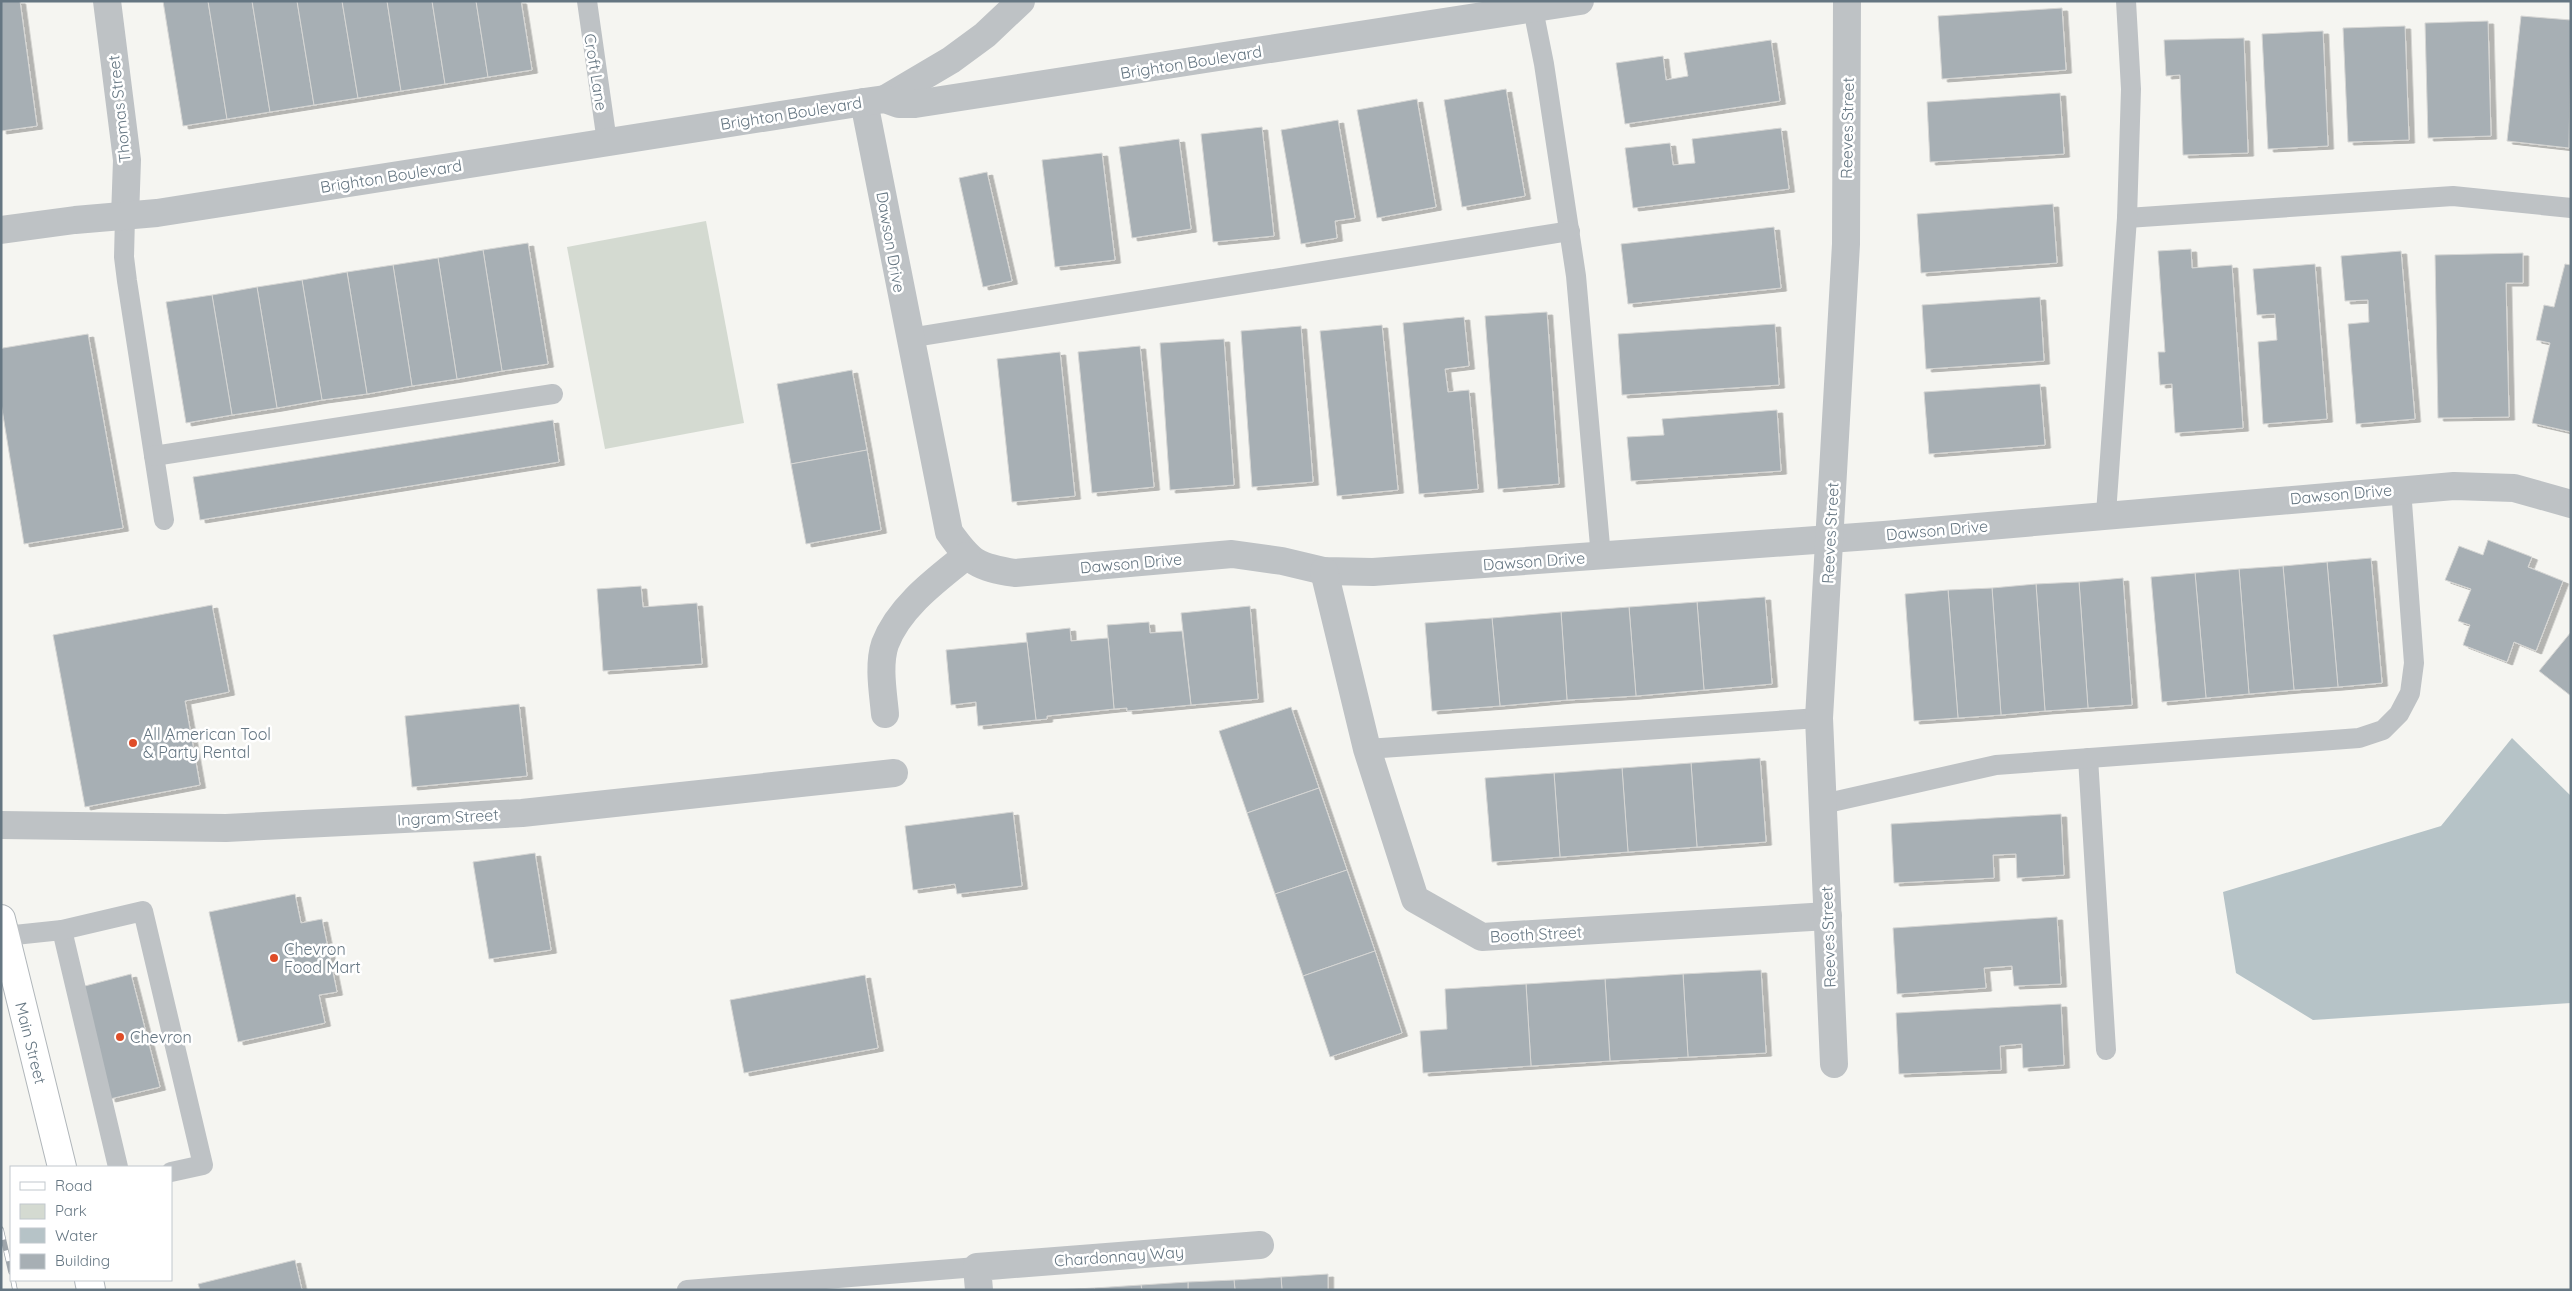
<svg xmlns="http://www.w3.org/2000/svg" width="2572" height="1291" font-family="Quicksand,sans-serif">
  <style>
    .green { fill: #d4dad1 }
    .water { fill: #b6c3c7 }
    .building { fill: #a7afb4; stroke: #d6d6d4; filter: url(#shadow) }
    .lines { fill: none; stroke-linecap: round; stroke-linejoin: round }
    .secondary-casing { stroke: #b0b6ba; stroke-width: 30 }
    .service { stroke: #bec2c5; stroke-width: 20 }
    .minor { stroke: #bec2c5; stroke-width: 28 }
    .secondary { stroke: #fff; stroke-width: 28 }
    .rail-casing { stroke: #9fa6ab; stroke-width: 5.5 }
    .rail { stroke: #fff; stroke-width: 4; stroke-dasharray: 11; stroke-linecap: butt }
    .poi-dot { fill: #df4d28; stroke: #fff; stroke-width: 2 }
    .labels { text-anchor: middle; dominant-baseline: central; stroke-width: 5; stroke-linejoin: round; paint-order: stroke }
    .street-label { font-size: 16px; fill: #657682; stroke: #fff }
    .poi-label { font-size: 16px; fill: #657682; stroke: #fff; text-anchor: start }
  </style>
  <defs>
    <filter id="shadow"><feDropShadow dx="5.5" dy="3" stdDeviation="0" flood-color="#0004"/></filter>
  </defs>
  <rect width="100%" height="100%" fill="#f5f5f1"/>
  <polygon class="green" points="706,221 744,423 605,449 567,247"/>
  <polygon class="water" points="2512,738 2571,796 2571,1003 2313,1020 2236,973 2223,892 2441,826"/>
  <g class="building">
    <polygon points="1,1 20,1 37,126 1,131"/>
    <polygon points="163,1 208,1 227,119 183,126"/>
    <polygon points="208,1 252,1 270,112 227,119"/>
    <polygon points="252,1 297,1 314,105 270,112"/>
    <polygon points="297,1 342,1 358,98 314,105"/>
    <polygon points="342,1 387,1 401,91 358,98"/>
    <polygon points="387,1 432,1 445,84 401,91"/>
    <polygon points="432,1 476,1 488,77 445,84"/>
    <polygon points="476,1 521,1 532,70 488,77"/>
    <polygon points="2062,8 2066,70 1942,79 1938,16"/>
    <polygon points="2521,16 2571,20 2569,148 2507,141"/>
    <polygon points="2488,21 2491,136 2428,138 2425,23"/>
    <polygon points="2405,26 2409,140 2348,142 2343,28"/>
    <polygon points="2323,31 2328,146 2268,149 2262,34"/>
    <polygon points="2244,38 2248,153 2183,155 2180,75 2166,76 2164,40"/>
    <polygon points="1771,40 1780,101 1625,124 1616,63 1663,56 1666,80 1688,76 1684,53"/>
    <polygon points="1506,89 1525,196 1462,207 1444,100"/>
    <polygon points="2060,93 2064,154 1930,162 1927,102"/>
    <polygon points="1417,99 1436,207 1377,218 1357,110"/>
    <polygon points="1338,120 1355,218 1335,221 1337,238 1301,244 1281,130"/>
    <polygon points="1262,127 1274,236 1213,242 1201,134"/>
    <polygon points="1781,128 1789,189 1633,208 1625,148 1670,143 1673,165 1695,163 1692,139"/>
    <polygon points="1179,139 1191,229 1132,238 1119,147"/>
    <polygon points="1102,153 1115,260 1055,267 1042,160"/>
    <polygon points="987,172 1012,281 983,287 959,178"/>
    <polygon points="2053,204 2057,263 1921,273 1917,214"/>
    <polygon points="1774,227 1781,288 1628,304 1621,244"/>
    <polygon points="528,243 548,364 502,371 483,250"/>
    <polygon points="2191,249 2192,268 2232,265 2243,428 2175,433 2172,384 2160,385 2158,352 2165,352 2158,251"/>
    <polygon points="483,250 502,371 457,379 438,258"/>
    <polygon points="2401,251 2415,419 2356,424 2348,324 2369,322 2368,300 2345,301 2341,256"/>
    <polygon points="2523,253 2523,283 2506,283 2509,417 2438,418 2435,255"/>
    <polygon points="438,258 457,379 412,386 393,265"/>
    <polygon points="2315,264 2327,419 2263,424 2258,342 2277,340 2275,314 2257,315 2253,269"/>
    <polygon points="2565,264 2571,265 2571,432 2532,423 2550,343 2536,340 2544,305 2554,307"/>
    <polygon points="393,265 412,386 367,394 347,272"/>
    <polygon points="347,272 367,394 322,400 302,280"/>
    <polygon points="302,280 322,400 277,408 257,287"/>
    <polygon points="257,287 277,408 232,415 212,295"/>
    <polygon points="212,295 232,415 186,423 166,302"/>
    <polygon points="2040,297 2044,361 1926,369 1922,305"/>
    <polygon points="1547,312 1559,484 1498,489 1485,316"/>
    <polygon points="1464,317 1469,366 1445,369 1448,392 1469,390 1478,489 1419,494 1403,323"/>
    <polygon points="1775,324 1779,385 1622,395 1618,334"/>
    <polygon points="1382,325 1398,490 1337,496 1320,331"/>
    <polygon points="1301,326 1313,482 1252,487 1241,331"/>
    <polygon points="88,334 123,528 24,544 1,403 1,350 3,348"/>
    <polygon points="1224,339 1234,485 1170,490 1160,343"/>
    <polygon points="1140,346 1154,487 1092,493 1078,352"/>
    <polygon points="1060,352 1075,496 1012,502 997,359"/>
    <polygon points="852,370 867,450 791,464 777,384"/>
    <polygon points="2040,384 2045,445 1929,454 1924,392"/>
    <polygon points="1777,410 1781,471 1631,481 1627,437 1664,435 1662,419"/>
    <polygon points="553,420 559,462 200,520 193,477"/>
    <polygon points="867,450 881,530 806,544 791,464"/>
    <polygon points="2488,540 2532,557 2528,567 2563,581 2536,651 2514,642 2507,662 2463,645 2470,625 2458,621 2471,589 2445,580 2459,546 2483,555"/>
    <polygon points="2371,558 2382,683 2338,687 2327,562"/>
    <polygon points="2327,562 2338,687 2294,690 2283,566"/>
    <polygon points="2283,566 2294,690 2249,694 2239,569"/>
    <polygon points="2239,569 2249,694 2206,698 2195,573"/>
    <polygon points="2195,573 2206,698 2162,702 2151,577"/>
    <polygon points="2123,578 2132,705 2088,708 2079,582"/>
    <polygon points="2079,582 2088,708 2045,711 2036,584"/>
    <polygon points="2036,584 2045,711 2001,715 1992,588"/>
    <polygon points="641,586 643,607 697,603 702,664 603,671 597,589"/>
    <polygon points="1992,588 2001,715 1958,718 1948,590"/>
    <polygon points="1948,590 1958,718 1914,721 1905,594"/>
    <polygon points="1765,597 1772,684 1704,690 1697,602"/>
    <polygon points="1697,602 1704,690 1636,696 1629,607"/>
    <polygon points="212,605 229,692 185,701 200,785 85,807 53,635"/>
    <polygon points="1250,606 1258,699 1191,705 1181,613"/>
    <polygon points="1629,607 1636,696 1567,700 1561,612"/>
    <polygon points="1561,612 1567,700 1500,706 1492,618"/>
    <polygon points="1492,618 1500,706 1432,711 1425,623"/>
    <polygon points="1149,622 1150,633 1182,631 1191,705 1127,711 1127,708 1114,709 1107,625"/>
    <polygon points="1070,628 1071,641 1108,638 1114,709 1047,716 1047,719 1036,720 1026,633"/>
    <polygon points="2571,632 2571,696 2539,671"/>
    <polygon points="1027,642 1036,720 978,726 976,702 951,705 946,650"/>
    <polygon points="519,704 527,776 412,787 405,716"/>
    <polygon points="1291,707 1319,788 1247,813 1219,731"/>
    <polygon points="1760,758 1766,842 1697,847 1691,763"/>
    <polygon points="1691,763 1697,847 1628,852 1622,768"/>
    <polygon points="1622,768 1628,852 1560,857 1554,773"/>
    <polygon points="1554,773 1560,857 1492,862 1485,778"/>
    <polygon points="1319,788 1347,870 1275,894 1247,813"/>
    <polygon points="1013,812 1022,886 957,894 955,884 913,890 905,826"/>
    <polygon points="2061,814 2064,875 2017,878 2016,854 1993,855 1994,878 1894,883 1891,824"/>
    <polygon points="535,853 551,950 489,959 473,862"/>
    <polygon points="1347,870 1375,951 1303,976 1275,894"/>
    <polygon points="295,894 301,923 322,919 337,992 319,995 325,1023 238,1042 209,912"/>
    <polygon points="2057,917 2061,984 2014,986 2012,966 1984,968 1986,988 1897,994 1893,928"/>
    <polygon points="1375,951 1402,1033 1330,1057 1303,976"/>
    <polygon points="1761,970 1766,1053 1688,1057 1683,974"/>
    <polygon points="131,974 160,1087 110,1099 81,987"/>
    <polygon points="1683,974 1688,1057 1610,1061 1605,979"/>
    <polygon points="865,975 878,1048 744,1073 730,1000"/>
    <polygon points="1605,979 1610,1061 1531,1066 1526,984"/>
    <polygon points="1526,984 1531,1066 1423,1073 1420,1031 1447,1029 1445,989"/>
    <polygon points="2061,1004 2064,1065 2023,1068 2022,1044 2000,1046 2001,1070 1899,1074 1896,1013"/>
    <polygon points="295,1260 302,1290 200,1290 198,1284"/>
    <polygon points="1328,1274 1328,1290 1282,1290 1281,1277"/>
    <polygon points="1281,1277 1282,1290 1235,1290 1234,1280"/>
    <polygon points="1234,1280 1235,1290 1188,1290 1188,1282"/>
    <polygon points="1188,1282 1188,1290 1142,1290 1141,1285"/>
    <polygon points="1141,1285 1142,1290 1095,1290 1094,1288"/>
    <polygon points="1094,1288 1095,1290 1055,1290"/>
  </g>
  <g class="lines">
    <g class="secondary-casing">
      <g id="secondary">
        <polyline points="1,919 62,1167"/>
        <polyline points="89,1280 91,1290"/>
      </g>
    </g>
    <g class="service">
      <polyline points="587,1 607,142"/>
      <polyline points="1533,9 1544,64 1576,276 1601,557"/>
      <polyline points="125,217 124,257 127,281 164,520"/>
      <polyline points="2127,218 2453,196 2571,208"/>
      <polyline points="909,338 1570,231"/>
      <polyline points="154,456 553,394"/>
      <polyline points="2106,514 2127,218 2131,89 2126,1"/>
      <polyline points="1367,749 1819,718"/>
      <polyline points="2088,758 2106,1050"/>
      <polyline points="1823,804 1996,765 2359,738 2383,730 2399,714 2410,693 2414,663 2401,489"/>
      <polyline points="62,930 118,1167"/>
      <polyline points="5,936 62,930 143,911 203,1165 171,1172"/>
      <polyline points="687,1290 977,1267"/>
    </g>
    <g class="minor">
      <polyline points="107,1 127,160 125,217"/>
      <polyline points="885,99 951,60 985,35 1021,1"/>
      <path d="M864 102 949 532C971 563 977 567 1015 573L1232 554 1282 561 1324 571 1373 572 1884 535 2454 486 2514 488 2571 504"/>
      <polyline points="1,230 75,220 157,213 864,102 885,99 899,104 915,104 1580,1"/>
      <polyline points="1324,571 1367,749 1415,899 1482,937 1828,916"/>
      <path d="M885 714C883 692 878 665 885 644 899 607 936 580 966 556"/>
      <polyline points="1,825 226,828 522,813 894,773"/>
      <polyline points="1834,1064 1819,718 1846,244 1847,1"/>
      <polyline points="979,1290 977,1267 1260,1245"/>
    </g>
    <use href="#secondary" class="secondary"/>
    <g class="rail-casing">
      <g id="rail">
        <polyline points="1,1229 11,1272"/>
        <polyline points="13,1280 15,1290"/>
      </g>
    </g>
    <use href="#rail" class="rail"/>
  </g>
  <g class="poi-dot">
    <circle cx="133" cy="743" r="5"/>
    <circle cx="274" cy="958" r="5"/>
    <circle cx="120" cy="1037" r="5"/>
  </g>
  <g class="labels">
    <g class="street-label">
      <text transform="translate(1191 62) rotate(-9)">Brighton Boulevard</text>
      <text transform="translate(596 72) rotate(81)">Croft Lane</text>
      <text transform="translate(119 109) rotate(-96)">Thomas Street</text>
      <text transform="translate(791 113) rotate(-9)">Brighton Boulevard</text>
      <text transform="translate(1847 128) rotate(-89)">Reeves Street</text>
      <text transform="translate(391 176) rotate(-9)">Brighton Boulevard</text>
      <text transform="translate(891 242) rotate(80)">Dawson Drive</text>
      <text transform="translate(2341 494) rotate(-5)">Dawson Drive</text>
      <text transform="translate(1937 530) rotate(-5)">Dawson Drive</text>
      <text transform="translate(1830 533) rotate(-87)">Reeves Street</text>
      <text transform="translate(1534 561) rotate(-4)">Dawson Drive</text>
      <text transform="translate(1131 563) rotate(-5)">Dawson Drive</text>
      <text transform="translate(448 817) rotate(-3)">Ingram Street</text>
      <text transform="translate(1536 934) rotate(-3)">Booth Street</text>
      <text transform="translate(1828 937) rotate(-92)">Reeves Street</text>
      <text transform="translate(31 1043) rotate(76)">Main Street</text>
      <text transform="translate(1119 1256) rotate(-4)">Chardonnay Way</text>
    </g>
    <g class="poi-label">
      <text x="143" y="734">All American Tool<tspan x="143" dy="18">&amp; Party Rental</tspan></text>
      <text x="284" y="949">Chevron<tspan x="284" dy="18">Food Mart</tspan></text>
      <text x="130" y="1037">Chevron</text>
    </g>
  </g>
  <rect width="2572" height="1291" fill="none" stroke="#657682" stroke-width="5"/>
  <rect x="10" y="1166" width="162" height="115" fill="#ffffff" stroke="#c1c8cd"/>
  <rect x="20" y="1182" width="25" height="8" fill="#ffffff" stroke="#c1c8cd"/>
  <text x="55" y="1191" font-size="15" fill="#657682">Road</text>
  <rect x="20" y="1204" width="25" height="15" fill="#d4dad1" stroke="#c1c8cd"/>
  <text x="55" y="1216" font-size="15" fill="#657682">Park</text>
  <rect x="20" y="1228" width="25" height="15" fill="#b6c3c7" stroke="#c1c8cd"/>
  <text x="55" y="1241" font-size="15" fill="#657682">Water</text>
  <rect x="20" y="1254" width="25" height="15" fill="#a7afb4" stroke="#c1c8cd"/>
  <text x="55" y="1266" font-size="15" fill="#657682">Building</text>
</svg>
